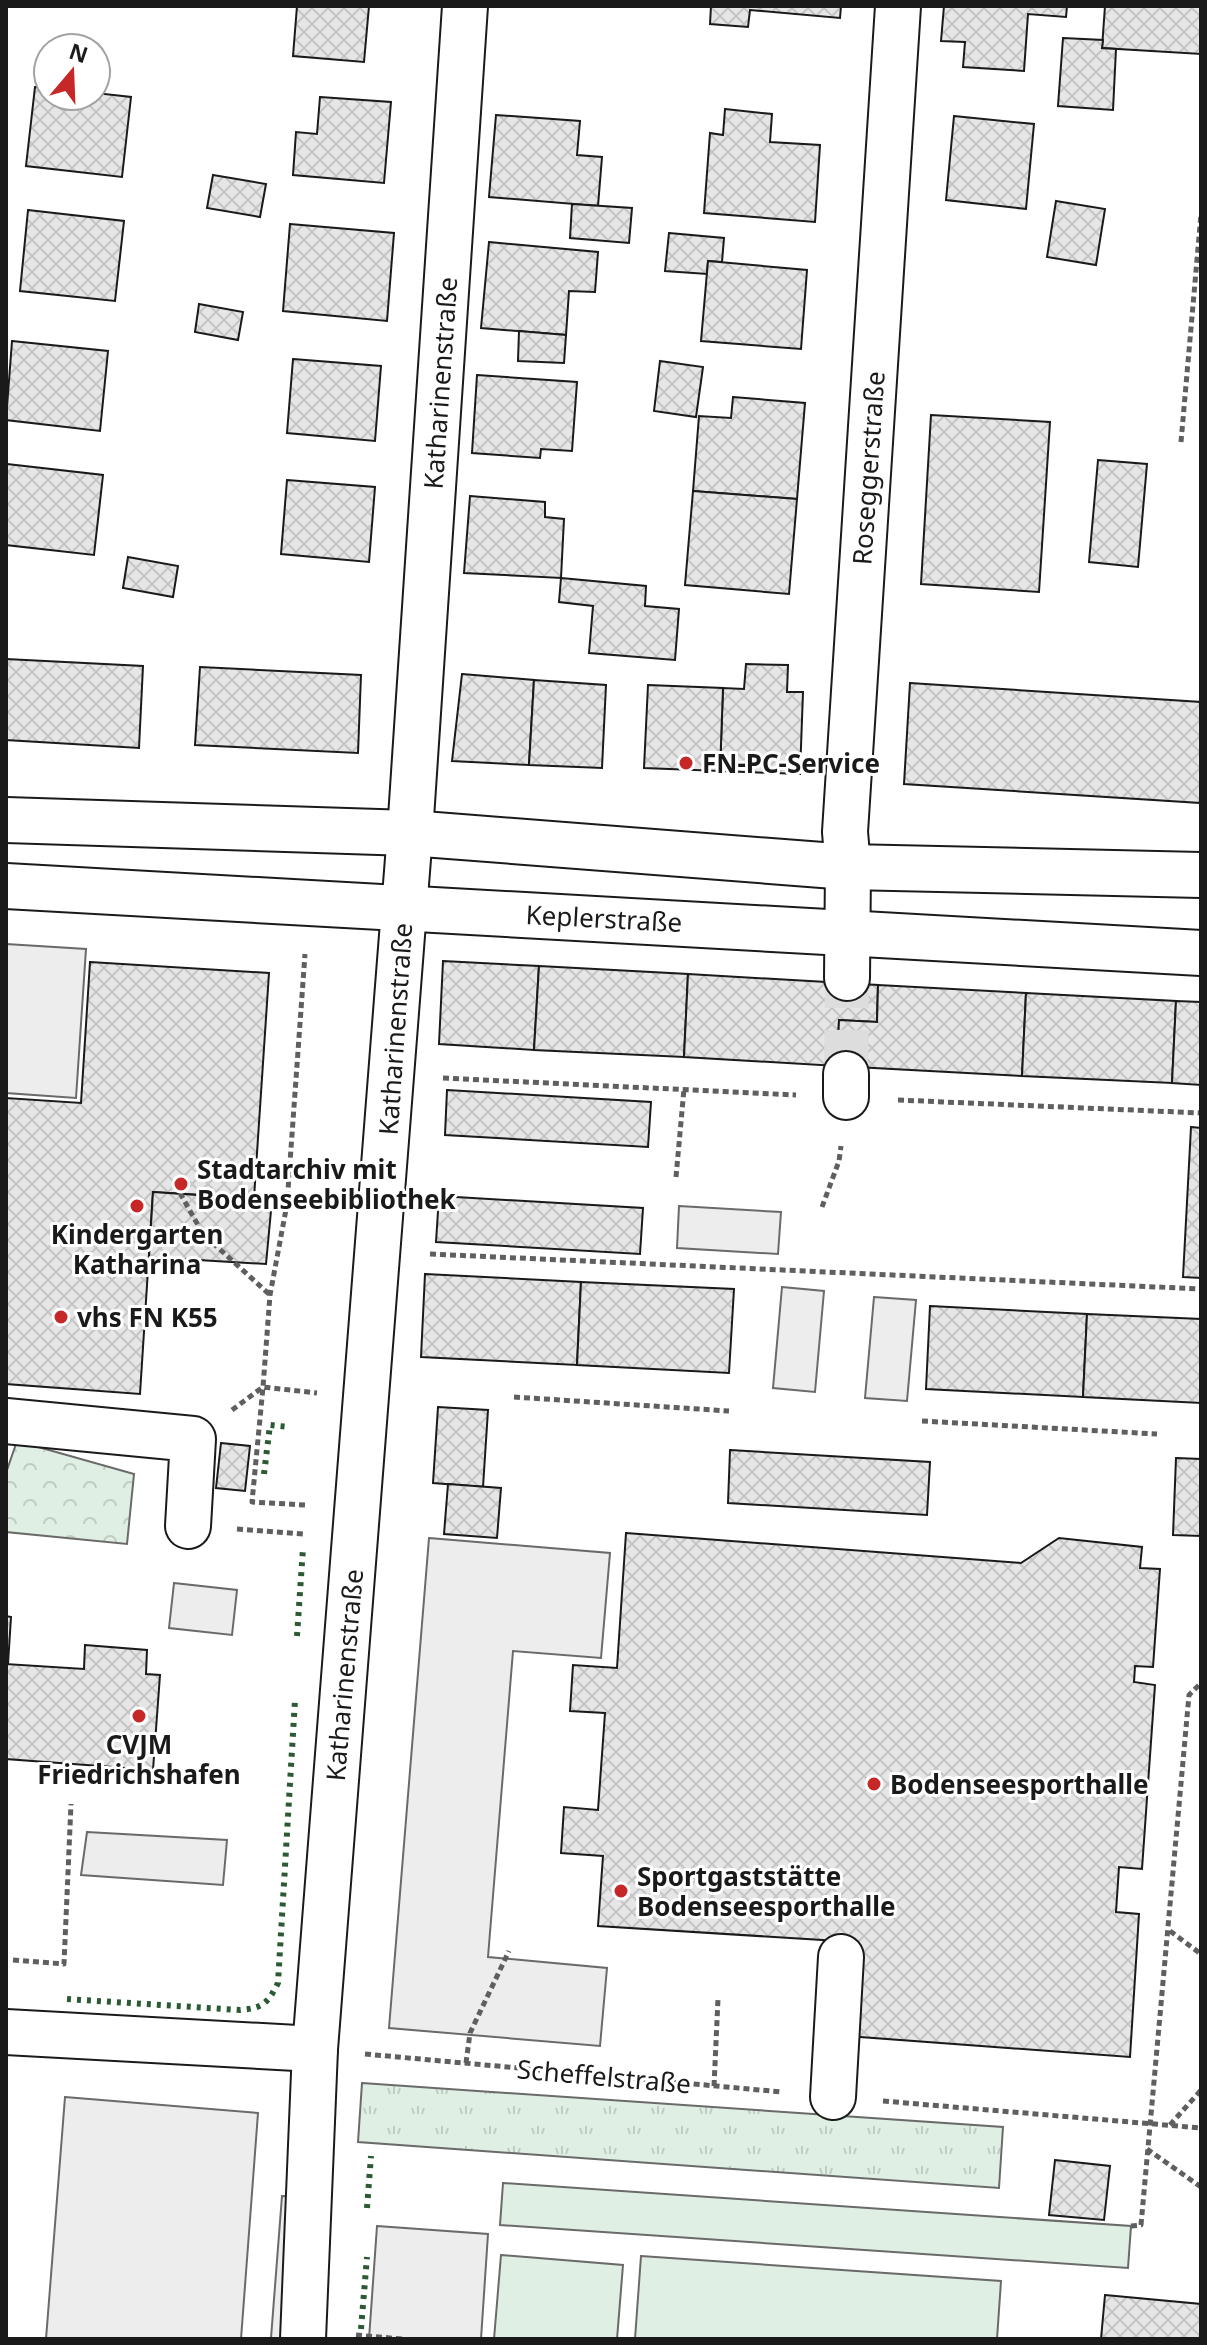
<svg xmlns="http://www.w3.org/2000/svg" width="1207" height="2345" font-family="'Noto Sans',sans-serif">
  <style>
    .grass { fill: url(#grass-tufts); stroke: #6a6a6a; stroke-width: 2 }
    .park { fill: url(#park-crowns); stroke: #6a6a6a; stroke-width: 2 }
    .pitch { fill: #e0efe3; stroke: #6a6a6a; stroke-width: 2 }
    .parking { fill: #ededed; stroke: #6a6a6a; stroke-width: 2 }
    .building { fill: url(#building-cross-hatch); stroke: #1a1a1a; stroke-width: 2 }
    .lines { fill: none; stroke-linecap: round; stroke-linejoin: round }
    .minor-tunnel { stroke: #ddd; stroke-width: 44; stroke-dasharray: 44 22; stroke-linecap: butt }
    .minor-casing { stroke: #1a1a1a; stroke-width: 48 }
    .path { stroke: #5f5f5f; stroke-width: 5; stroke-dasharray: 6 4; stroke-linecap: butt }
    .minor { stroke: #fff; stroke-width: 44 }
    .hedge { stroke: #2b5a34; stroke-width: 6; stroke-dasharray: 4 6; stroke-linecap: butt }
    .poi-dot { fill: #c62828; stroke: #fff; stroke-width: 3 }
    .labels { text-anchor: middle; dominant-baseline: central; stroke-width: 6; stroke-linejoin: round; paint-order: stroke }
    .street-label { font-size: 26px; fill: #1a1a1a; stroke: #fff }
    .poi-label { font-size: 26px; font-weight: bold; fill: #1a1a1a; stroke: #fff; text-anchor: start }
  </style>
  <defs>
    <pattern id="grass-tufts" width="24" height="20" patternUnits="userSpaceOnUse" patternTransform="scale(2)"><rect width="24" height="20" fill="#e0efe3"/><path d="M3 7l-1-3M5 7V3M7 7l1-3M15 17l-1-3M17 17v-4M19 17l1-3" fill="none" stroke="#c0ccc2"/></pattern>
    <pattern id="park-crowns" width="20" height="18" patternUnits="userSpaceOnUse" patternTransform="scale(2)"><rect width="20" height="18" fill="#e0efe3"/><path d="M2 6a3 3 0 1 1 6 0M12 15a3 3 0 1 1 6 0" fill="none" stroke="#c0ccc2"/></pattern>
    <pattern id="building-cross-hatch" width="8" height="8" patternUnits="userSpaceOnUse" patternTransform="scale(2)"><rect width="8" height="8" fill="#e6e6e6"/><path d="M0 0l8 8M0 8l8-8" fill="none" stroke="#c5c5c5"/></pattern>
  </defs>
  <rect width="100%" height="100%" fill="#fff"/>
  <polygon class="grass" points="362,2083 1003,2127 999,2188 358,2142"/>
  <polygon class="park" points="17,1441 134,1474 127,1544 6,1532 6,1473"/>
  <g class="pitch">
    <polygon points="503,2183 1131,2226 1128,2268 500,2225"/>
    <polygon points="501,2255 623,2265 617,2339 494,2339"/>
    <polygon points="641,2256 1001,2281 997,2339 635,2339"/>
  </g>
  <g class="parking">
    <polygon points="6,944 86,949 76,1098 6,1093"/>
    <polygon points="679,1206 781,1212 778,1254 677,1248"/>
    <polygon points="782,1287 824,1291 815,1392 773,1388"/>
    <polygon points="874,1297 916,1300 907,1401 865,1398"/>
    <polygon points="429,1538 610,1553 601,1658 513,1651 488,1957 607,1968 600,2046 389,2028"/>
    <polygon points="174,1583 237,1590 232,1635 169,1628"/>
    <polygon points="87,1832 227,1840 223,1885 81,1875"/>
    <polygon points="65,2097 258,2113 241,2339 46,2339"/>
    <polygon points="282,2196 301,2197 290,2339 271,2338"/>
    <polygon points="377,2226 488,2234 481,2339 369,2339"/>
  </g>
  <g class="building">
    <polygon points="297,6 369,6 364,62 293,56"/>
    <polygon points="711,6 841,6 840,18 750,10 748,27 710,24"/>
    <polygon points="944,6 1067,6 1066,17 1028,14 1024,71 963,67 965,42 941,41"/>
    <polygon points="1105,6 1201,6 1201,54 1102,48"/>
    <polygon points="1063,38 1103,40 1102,48 1116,49 1113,110 1058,106"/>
    <polygon points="35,87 48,88 48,96 96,96 96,93 131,97 122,177 26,166"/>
    <polygon points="320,97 391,102 384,183 293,175 296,132 317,134"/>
    <polygon points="725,109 772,114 770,142 820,145 815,222 704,213 710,133 723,135"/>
    <polygon points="496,115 580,121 577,155 602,157 598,206 489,197"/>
    <polygon points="954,116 1034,124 1026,209 946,200"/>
    <polygon points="213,175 266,184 260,217 207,208"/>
    <polygon points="1056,201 1105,209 1096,265 1047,257"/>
    <polygon points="572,204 632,208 629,243 570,238"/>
    <polygon points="28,210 124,221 115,301 20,291"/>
    <polygon points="290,224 394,233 387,321 283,311"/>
    <polygon points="669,233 724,238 722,262 708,261 707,274 665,271"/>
    <polygon points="489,242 598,252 595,292 569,291 566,335 481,328"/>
    <polygon points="708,261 807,270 801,349 701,341"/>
    <polygon points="199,304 243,312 238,340 195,332"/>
    <polygon points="519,331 566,335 564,363 518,361"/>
    <polygon points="12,341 108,351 100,431 6,420"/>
    <polygon points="293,359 381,366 375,441 287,433"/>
    <polygon points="660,361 703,367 696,417 654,411"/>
    <polygon points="477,375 577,382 572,451 541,449 540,458 472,453"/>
    <polygon points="733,397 805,403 797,499 693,491 699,416 731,418"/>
    <polygon points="931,415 1050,422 1039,592 921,584"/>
    <polygon points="1098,460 1147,464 1138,567 1089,562"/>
    <polygon points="7,464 103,475 94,555 6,545"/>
    <polygon points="287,480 375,487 369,562 281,554"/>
    <polygon points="693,491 797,499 789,594 685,585"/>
    <polygon points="470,496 545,502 545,517 564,519 561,578 464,573"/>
    <polygon points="128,557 178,566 173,597 123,588"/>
    <polygon points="561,578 646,586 645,606 679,609 675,660 589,653 593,606 559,602"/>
    <polygon points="6,659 143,666 139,748 6,740"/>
    <polygon points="746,664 788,665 787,692 803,692 800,774 720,771 723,688 744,689"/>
    <polygon points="200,667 361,675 358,753 195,745"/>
    <polygon points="462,674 534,680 529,765 452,761"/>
    <polygon points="534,680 606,685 602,768 529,765"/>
    <polygon points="910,683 1201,702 1201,826 1200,803 904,784"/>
    <polygon points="648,685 723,688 720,771 644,768"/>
    <polygon points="443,961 539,966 534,1050 439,1044"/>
    <polygon points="90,962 269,973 254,1198 153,1192 140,1394 6,1384 6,1098 81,1103"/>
    <polygon points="539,966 688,974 684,1057 534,1050"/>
    <polygon points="688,974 878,985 877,1022 839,1020 837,1066 684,1057"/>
    <polygon points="878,985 1026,993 1022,1076 837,1066 839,1020 877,1022"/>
    <polygon points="1026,993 1176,1001 1172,1083 1022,1076"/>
    <polygon points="1176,1001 1201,1002 1201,1085 1172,1083"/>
    <polygon points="447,1090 651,1102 648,1147 445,1135"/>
    <polygon points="1191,1127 1201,1128 1201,1278 1183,1277"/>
    <polygon points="153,1192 272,1200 266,1264 149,1257"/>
    <polygon points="439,1196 643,1208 640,1254 436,1242"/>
    <polygon points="425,1274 581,1282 577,1365 421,1357"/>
    <polygon points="581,1282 734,1289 729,1373 577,1365"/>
    <polygon points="930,1306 1087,1314 1083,1397 926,1389"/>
    <polygon points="1087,1314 1201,1319 1201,1403 1083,1397"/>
    <polygon points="438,1407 488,1410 483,1487 433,1483"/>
    <polygon points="221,1443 250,1446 245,1491 216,1488"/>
    <polygon points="730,1450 930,1462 927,1515 728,1503"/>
    <polygon points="1176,1458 1201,1459 1201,1536 1173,1535"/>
    <polygon points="448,1484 501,1488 497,1538 444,1534"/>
    <polygon points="626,1533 1021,1563 1059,1538 1142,1547 1140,1568 1160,1569 1153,1667 1135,1666 1134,1682 1155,1685 1142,1869 1119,1867 1116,1912 1139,1914 1130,2057 847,2036 854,1942 598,1926 603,1856 561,1853 564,1807 598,1810 605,1713 570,1711 573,1665 617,1668"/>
    <polygon points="6,1616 11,1617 8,1664 6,1664"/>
    <polygon points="85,1645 147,1650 146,1674 160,1675 153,1770 6,1759 6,1664 84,1669"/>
    <polygon points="1055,2160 1110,2166 1104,2220 1049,2215"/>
    <polygon points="1105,2295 1201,2304 1201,2339 1101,2339"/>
  </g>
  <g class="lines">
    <polyline class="minor-tunnel" points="846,1074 847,978"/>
    <g class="minor-casing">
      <g id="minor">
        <polyline points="6,820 410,833 848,867 1201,875"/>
        <polyline points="6,886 1201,953"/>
        <polyline points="847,978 848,867 845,832 898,6"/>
        <polyline points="846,1074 846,1097"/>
        <polyline points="6,1421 193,1439 188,1526"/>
        <polyline points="6,2032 315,2049"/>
        <polyline points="833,2097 841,1957"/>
        <polyline points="303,2339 315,2049 410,833 465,6"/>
      </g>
    </g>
    <g class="path">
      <polyline points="1181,442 1201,214"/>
      <polyline points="443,1078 796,1095"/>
      <polyline points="898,1100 1201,1113"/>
      <polyline points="676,1177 684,1089"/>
      <polyline points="180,1193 203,1234 270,1295"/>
      <polyline points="822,1207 839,1161 841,1146"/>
      <polyline points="430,1254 1201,1289"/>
      <polyline points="514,1397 729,1411"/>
      <polyline points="232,1410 263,1387 270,1295 287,1204 305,954"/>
      <polyline points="922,1421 1157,1434"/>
      <polyline points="305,1505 252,1502 263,1387 317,1393"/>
      <polyline points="237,1529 303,1534"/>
      <polyline points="1170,1931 1201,1954"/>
      <polyline points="13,1960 64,1964 71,1804"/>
      <polyline points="365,2054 782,2092"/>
      <polyline points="466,2063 470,2033 509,1951"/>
      <polyline points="714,2086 718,1999"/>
      <polyline points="883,2101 1201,2128"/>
      <polyline points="1170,2125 1201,2090"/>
      <polyline points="1147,2149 1201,2187"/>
      <polyline points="1131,2226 1141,2225 1189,1695 1201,1683"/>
      <polyline points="356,2335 402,2339"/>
    </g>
    <use href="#minor" class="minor"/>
    <g class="hedge">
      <polyline points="264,1474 270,1425 289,1427"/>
      <polyline points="297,1636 303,1548"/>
      <path d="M67 1999 240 2010C263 2008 268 2003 278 1983L295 1700"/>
      <polyline points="367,2208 371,2156"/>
      <polyline points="361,2329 367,2257"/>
    </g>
  </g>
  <g class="poi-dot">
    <circle cx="686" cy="763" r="8"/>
    <circle cx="181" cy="1184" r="8"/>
    <circle cx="137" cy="1206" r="8"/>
    <circle cx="61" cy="1317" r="8"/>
    <circle cx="139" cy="1716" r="8"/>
    <circle cx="874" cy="1784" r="8"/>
    <circle cx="621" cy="1891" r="8"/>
  </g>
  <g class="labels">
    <g class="street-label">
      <text transform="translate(440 383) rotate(-86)">Katharinenstraße</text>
      <text transform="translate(868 468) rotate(-86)">Roseggerstraße</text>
      <text transform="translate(604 918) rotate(3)">Keplerstraße</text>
      <text transform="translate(395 1029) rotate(-86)">Katharinenstraße</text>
      <text transform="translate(344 1675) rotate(-85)">Katharinenstraße</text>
      <text transform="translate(604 2076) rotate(5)">Scheffelstraße</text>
    </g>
    <g class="poi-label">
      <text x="702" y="763">FN-PC-Service</text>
      <text x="197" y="1169">Stadtarchiv mit<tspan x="197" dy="30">Bodenseebibliothek</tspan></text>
      <text x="137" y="1234" text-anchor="middle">Kindergarten<tspan x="137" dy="30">Katharina</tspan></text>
      <text x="77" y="1317">vhs FN K55</text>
      <text x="139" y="1744" text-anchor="middle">CVJM<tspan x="139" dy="30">Friedrichshafen</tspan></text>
      <text x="890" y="1784">Bodenseesporthalle</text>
      <text x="637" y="1876">Sportgaststätte<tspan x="637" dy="30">Bodenseesporthalle</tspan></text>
    </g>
  </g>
  <rect width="1207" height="2345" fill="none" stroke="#1a1a1a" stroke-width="16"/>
  <g transform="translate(72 72) rotate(19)"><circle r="38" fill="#ffffff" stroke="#a3a3a3" stroke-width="2"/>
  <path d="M0-6L14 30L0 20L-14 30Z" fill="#c62828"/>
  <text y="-12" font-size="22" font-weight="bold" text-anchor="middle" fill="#1a1a1a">N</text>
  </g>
</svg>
